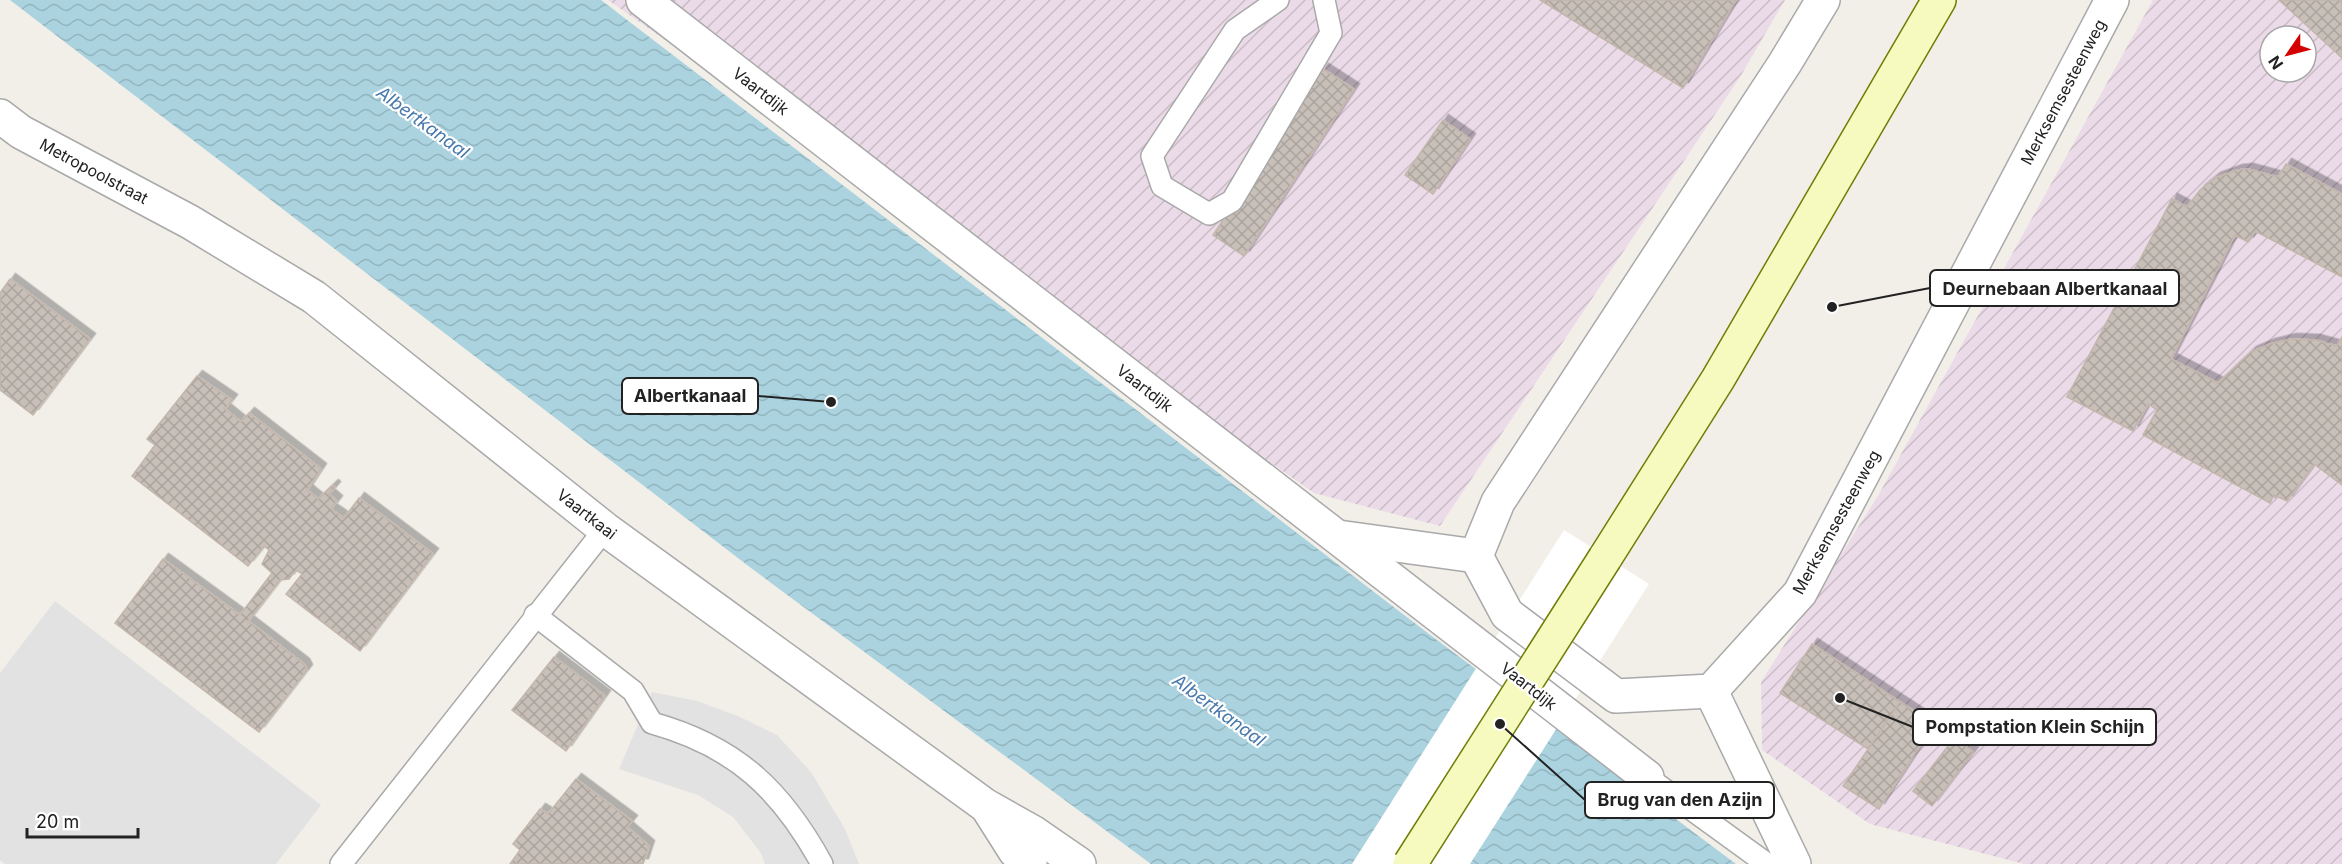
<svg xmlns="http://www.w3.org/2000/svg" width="2342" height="864" font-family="Inter,sans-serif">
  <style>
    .industrial { fill: url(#industrial-furrows); fill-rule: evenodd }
    .parking { fill: #e2e2e2 }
    .water { fill: url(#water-waves) }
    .pier { fill: #fff }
    .building { fill: url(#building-cross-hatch); stroke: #c4b6ab; stroke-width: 1.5; filter: url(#shadow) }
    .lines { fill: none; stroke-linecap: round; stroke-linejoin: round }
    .service-casing { stroke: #a9a9a9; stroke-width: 24 }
    .minor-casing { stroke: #a9a9a9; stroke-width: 36 }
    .tertiary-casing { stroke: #a9a9a9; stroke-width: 36 }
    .secondary-casing { stroke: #707d05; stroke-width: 36 }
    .service { stroke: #fff; stroke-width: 21 }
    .minor { stroke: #fff; stroke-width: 33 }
    .tertiary { stroke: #fff; stroke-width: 33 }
    .secondary { stroke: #f7fabf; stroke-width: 33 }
    .secondary-bridge-casing { stroke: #707d05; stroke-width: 36; stroke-linecap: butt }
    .secondary-bridge { stroke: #f7fabf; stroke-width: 33 }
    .labels { text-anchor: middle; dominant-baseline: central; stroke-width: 4.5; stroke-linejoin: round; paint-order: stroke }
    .street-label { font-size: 16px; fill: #222; stroke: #fff }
    .water-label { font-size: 18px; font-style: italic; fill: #4a7aab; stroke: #fff }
    .leader { fill: none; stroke: #222; stroke-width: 2 }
    .callout-dot { fill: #222; stroke: #fff; stroke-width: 2 }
    .callout { fill: #fff; stroke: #222; stroke-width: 2 }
    .callout-label { font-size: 18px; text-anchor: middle; font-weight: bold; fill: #222 }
  </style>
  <defs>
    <pattern id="industrial-furrows" width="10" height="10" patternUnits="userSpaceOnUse" patternTransform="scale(1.5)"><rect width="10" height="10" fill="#ebdbe8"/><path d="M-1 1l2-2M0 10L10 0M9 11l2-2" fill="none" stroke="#c9bcc7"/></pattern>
    <pattern id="water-waves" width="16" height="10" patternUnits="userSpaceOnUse" patternTransform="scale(1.5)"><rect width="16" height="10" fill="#aad3df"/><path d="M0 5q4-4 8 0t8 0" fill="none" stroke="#92b5bf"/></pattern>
    <pattern id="building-cross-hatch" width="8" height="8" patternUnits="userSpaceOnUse" patternTransform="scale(1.5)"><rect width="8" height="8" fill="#c7bfb8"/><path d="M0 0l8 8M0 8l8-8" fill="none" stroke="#aba49e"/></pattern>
    <filter id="shadow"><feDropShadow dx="5.5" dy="-5.5" stdDeviation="0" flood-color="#0004"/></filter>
  </defs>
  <rect width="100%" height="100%" fill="#f2efe9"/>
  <g class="industrial">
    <polygon points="608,0 1785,0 1740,77 1440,526 1314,493"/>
    <path d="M2153 0H2342V864H2024L1870 824 1762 750 1761 682 1879 494ZM2270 36H2306V72H2270Z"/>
  </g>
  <g class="parking">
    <polygon points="55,601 321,805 276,864 5,864 0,860 0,673"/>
    <polygon points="652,692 697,701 738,716 777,735 811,772 845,829 859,864 765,864 761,853 733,817 698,795 619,769"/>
  </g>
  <polygon class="water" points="10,0 601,0 1425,631 1736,864 1151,864 751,568"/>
  <polygon class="pier" points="1564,530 1649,584 1470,864 1352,864"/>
  <g class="building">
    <polygon points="1540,0 1736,0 1683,88"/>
    <polygon points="2279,0 2342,0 2342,58"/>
    <polygon points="1323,69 1354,89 1244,256 1213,235"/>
    <polygon points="1443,120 1470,139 1433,194 1405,175"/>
    <polygon points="2286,164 2342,194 2342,277 2255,231 2248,242 2235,235 2171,359 2218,383 2251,352 2270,344 2291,339 2315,340 2337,346 2342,337 2342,485 2314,464 2287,501 2274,495 2270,503 2143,435 2157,410 2148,404 2133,431 2067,397 2172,199 2187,207 2200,190 2215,178 2237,170 2248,169 2278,177"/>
    <polygon points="10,279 90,339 33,415 0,390 0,293"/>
    <polygon points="197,376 232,400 225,409 241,422 249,413 321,469 307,490 318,499 333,485 335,487 329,494 337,501 331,509 344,518 359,498 433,554 360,651 286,594 302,574 296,570 289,579 280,580 248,621 304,664 307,670 259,732 115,623 163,559 240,615 272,573 262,564 269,550 264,546 248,566 132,476 155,445 147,439"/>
    <polygon points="1812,644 1900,702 1868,749 1780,693"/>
    <polygon points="554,657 605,696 566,751 512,710"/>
    <polygon points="1900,702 1934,724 1879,809 1843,786"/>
    <polygon points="1955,737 1973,752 1932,806 1913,791"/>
    <polygon points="576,779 632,821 627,827 649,846 643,864 510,864 520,850 513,844 540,809 548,814"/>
  </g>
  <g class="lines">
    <g class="service-casing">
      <g id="service">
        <polyline points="1278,0 1235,30 1152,156 1162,186 1209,214 1232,201 1331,33 1324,0"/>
        <path d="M535 615 633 691 652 723C735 746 781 789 822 864"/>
        <polyline points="1647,777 1767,864"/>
        <polyline points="341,864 605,529"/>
      </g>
    </g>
    <g class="minor-casing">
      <g id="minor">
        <polyline points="643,0 1647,777"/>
        <polyline points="1823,0 1785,63 1498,502 1476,556 1507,614 1616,696 1711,691 1800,593 2112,0"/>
        <polyline points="1338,537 1476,556"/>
        <polyline points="1711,691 1794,864"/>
      </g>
    </g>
    <g class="tertiary-casing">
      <g id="tertiary">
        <polyline points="0,116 21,132 190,222 314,297 605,529 986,806 1034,833 1079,864"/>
        <polyline points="989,810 1015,851 1030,864"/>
      </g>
    </g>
    <g class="secondary-casing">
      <polyline id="secondary" points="1605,558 1718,379 1939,0"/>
    </g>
    <use href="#service" class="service"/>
    <use href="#minor" class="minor"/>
    <use href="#tertiary" class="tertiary"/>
    <use href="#secondary" class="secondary"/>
    <g class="secondary-bridge-casing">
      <polyline id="secondary-bridge" points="1410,864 1605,558"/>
    </g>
    <use href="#secondary-bridge" class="secondary-bridge"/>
  </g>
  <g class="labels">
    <g class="street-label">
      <text transform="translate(761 91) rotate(38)">Vaartdijk</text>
      <text transform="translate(2063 92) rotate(-62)">Merksemsesteenweg</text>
      <text transform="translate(94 171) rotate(28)">Metropoolstraat</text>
      <text transform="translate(1145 388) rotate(38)">Vaartdijk</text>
      <text transform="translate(587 514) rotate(38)">Vaartkaai</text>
      <text transform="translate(1836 522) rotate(-61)">Merksemsesteenweg</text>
      <text transform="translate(1529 686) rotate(38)">Vaartdijk</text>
    </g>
    <g class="water-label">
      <text transform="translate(423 122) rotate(36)">Albertkanaal</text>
      <text transform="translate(1219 710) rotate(36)">Albertkanaal</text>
    </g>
  </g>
  <path class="leader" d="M1832 307L1930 288M831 402L758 396M1840 698L1913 727M1500 724L1585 800"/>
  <g class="callout-dot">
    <circle cx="1832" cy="307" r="6"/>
    <circle cx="831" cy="402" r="6"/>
    <circle cx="1840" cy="698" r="6"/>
    <circle cx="1500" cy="724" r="6"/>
  </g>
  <g class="callout">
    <rect x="1930" y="270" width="249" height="36" rx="6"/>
    <rect x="622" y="378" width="136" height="36" rx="6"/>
    <rect x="1913" y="709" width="243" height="36" rx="6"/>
    <rect x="1585" y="782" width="189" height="36" rx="6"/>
  </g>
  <g class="callout-label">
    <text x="2055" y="295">Deurnebaan Albertkanaal</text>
    <text x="690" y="402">Albertkanaal</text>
    <text x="2035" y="733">Pompstation Klein Schijn</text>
    <text x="1680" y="806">Brug van den Azijn</text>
  </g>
  <g transform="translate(2288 54) rotate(235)"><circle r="28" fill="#ffffff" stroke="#a7a7a7" stroke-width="1.5"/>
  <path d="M0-4.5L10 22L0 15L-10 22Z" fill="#d40000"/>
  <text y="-9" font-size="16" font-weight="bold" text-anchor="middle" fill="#222222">N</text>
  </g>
  <path d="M27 828v9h111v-9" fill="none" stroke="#222222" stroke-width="3"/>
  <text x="36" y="828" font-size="18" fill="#222222" stroke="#ffffff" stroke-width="4.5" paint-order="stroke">20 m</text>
</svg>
